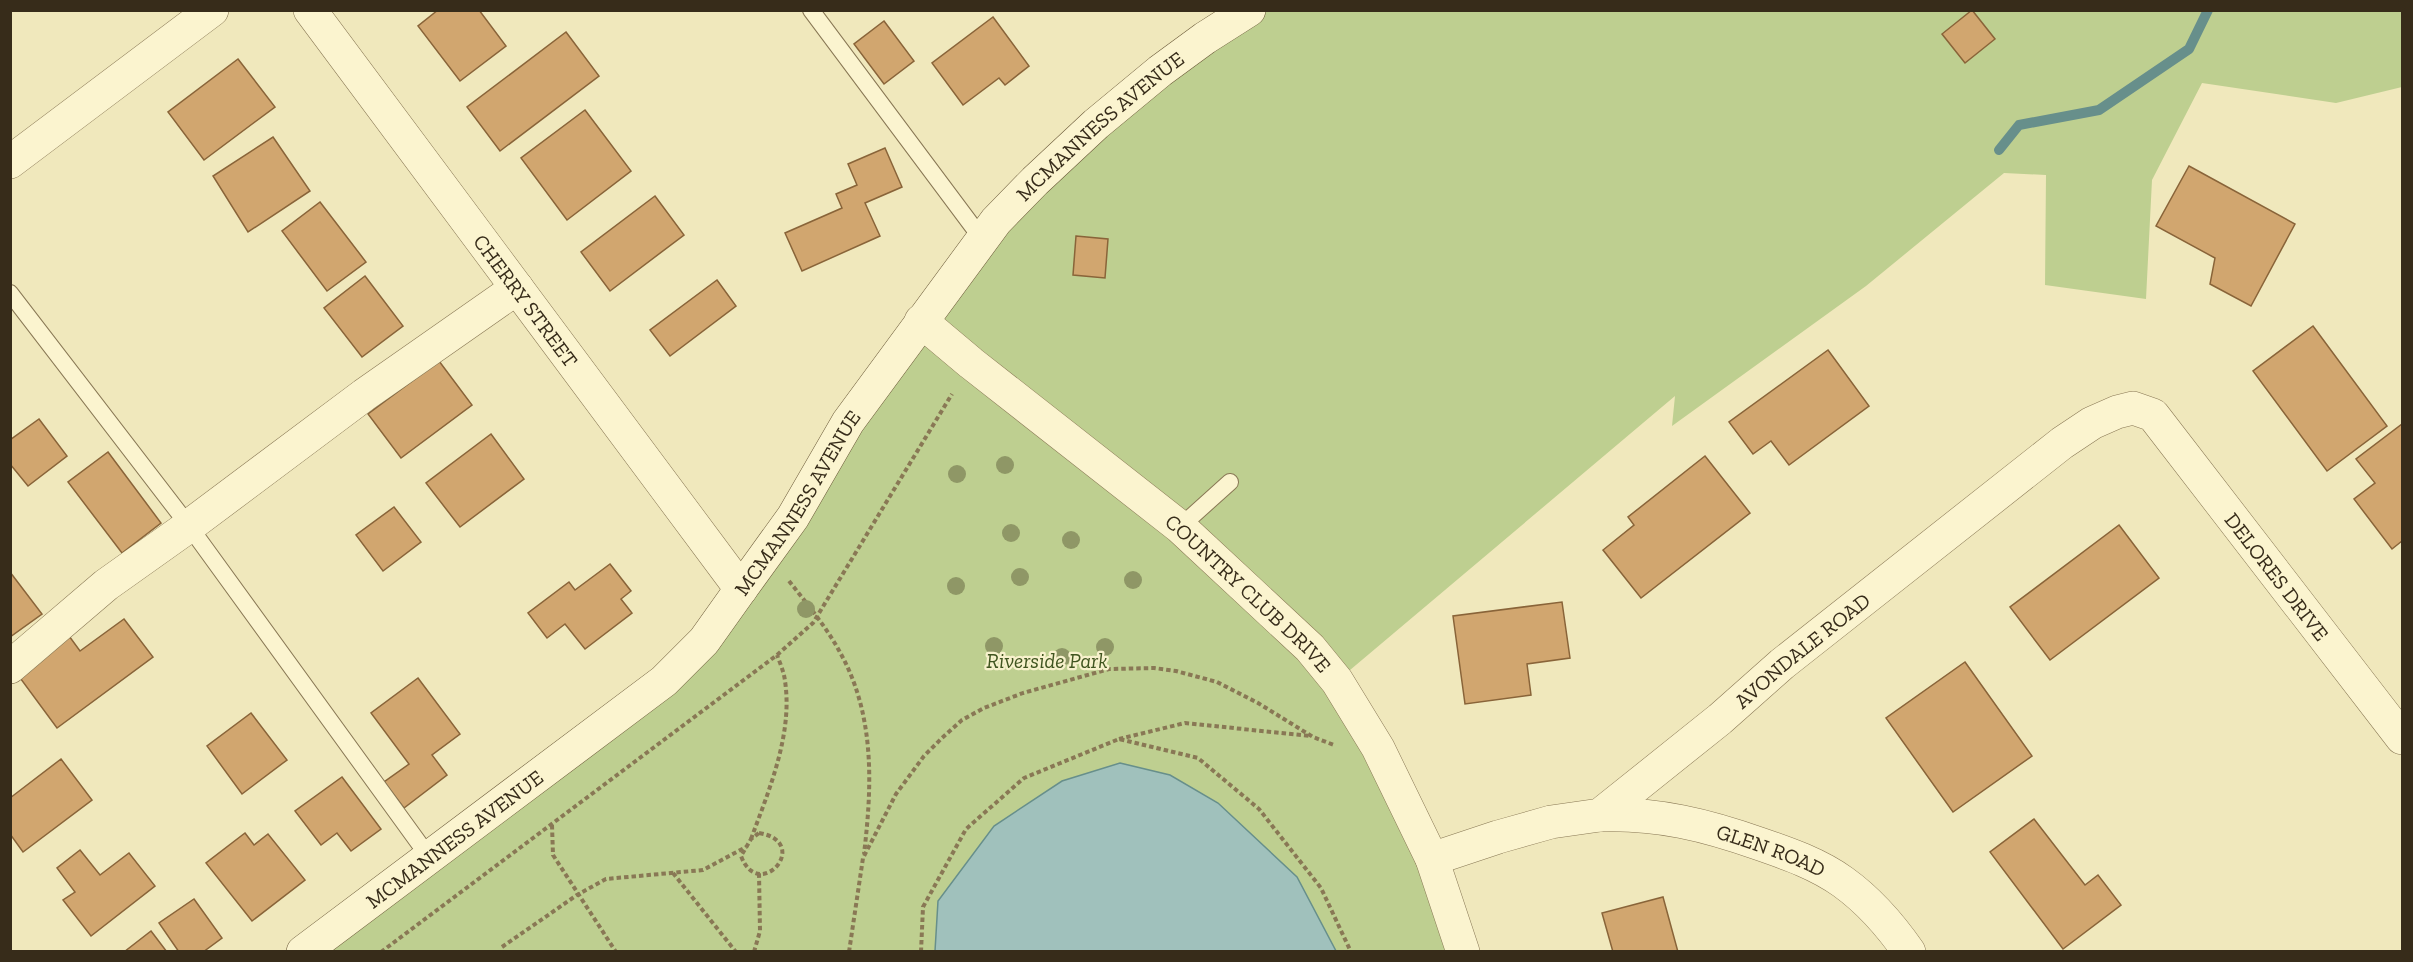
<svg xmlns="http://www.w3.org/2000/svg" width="2413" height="962" font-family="'Zilla Slab',serif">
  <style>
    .green { fill: #becf90 }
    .water { fill: #a0c1bc; stroke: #678f8b; stroke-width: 1.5 }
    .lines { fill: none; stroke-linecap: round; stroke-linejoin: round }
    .stream { stroke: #678f8b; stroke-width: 10 }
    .building { fill: #d1a66f; stroke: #896439; stroke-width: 1.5 }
    .service-casing { stroke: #897855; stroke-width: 18 }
    .minor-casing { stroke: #897855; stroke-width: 34 }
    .tertiary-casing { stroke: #897855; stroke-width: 34 }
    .secondary-casing { stroke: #6a5938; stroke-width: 34 }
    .path { stroke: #897855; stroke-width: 4; stroke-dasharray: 4.5 3; stroke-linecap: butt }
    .service { stroke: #fbf4cf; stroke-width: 16 }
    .minor { stroke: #fbf4cf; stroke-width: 33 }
    .tertiary { stroke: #fbf4cf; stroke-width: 33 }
    .secondary { stroke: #fbf4cf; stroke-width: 33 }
    .tree { fill: #8f9766 }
    .labels { text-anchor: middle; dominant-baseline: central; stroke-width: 4.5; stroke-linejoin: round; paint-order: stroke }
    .street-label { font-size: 21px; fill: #372c1a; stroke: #f7f1cc }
    .park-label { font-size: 21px; font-style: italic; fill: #405520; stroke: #f7f1cc }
  </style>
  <rect width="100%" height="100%" fill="#f0e8bc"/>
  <polygon class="green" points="1249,11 2402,11 2402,87 2336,103 2202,83 2152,180 2146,299 2045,285 2046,175 2004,173 1866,286 1672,426 1675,396 1337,681 1463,951 303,952 664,681 982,239"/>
  <polygon class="water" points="1120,763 1170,775 1218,803 1297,877 1336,951 935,951 938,901 994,826 1062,781"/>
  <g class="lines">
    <polyline class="stream" points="1999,150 2019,125 2099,110 2189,49 2208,10"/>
  </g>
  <g class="building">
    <polygon points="438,10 479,10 506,46 460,81 418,26"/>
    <polygon points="1972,10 1995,39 1965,63 1942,34"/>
    <polygon points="993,17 1029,66 1005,85 999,78 963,105 932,63"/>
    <polygon points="884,21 914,61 884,84 854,44"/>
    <polygon points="566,32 599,76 500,151 467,107"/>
    <polygon points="238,59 275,107 204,160 168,112"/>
    <polygon points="585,110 631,171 567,220 521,158"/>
    <polygon points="273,137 310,191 248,232 213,176"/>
    <polygon points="885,148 902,187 865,203 880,236 802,271 785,233 842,208 836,194 857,185 848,164"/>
    <polygon points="2189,166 2295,224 2251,306 2210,284 2215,258 2156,226"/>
    <polygon points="655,196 684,235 610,291 581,252"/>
    <polygon points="320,202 366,262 327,291 282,231"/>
    <polygon points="1076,236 1108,239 1105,278 1073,275"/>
    <polygon points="365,276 403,326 362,357 324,308"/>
    <polygon points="717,280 736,306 670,356 650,330"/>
    <polygon points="2313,326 2387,426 2327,471 2253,371"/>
    <polygon points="1828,350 1869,406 1789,465 1771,441 1753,454 1729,422"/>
    <polygon points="439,361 472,405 401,458 368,414"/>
    <polygon points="39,419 67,456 28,486 10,464 10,440"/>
    <polygon points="2402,424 2402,541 2392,549 2354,499 2375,483 2356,459"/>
    <polygon points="491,434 524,479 460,527 426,483"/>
    <polygon points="108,452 161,523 122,553 68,482"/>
    <polygon points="1705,456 1750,513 1641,598 1603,550 1634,525 1628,517"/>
    <polygon points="394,507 421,542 383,571 356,535"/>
    <polygon points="2119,525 2159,578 2050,660 2010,607"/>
    <polygon points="610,564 631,591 621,599 632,613 585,649 565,624 547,638 528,613 569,582 575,590"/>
    <polygon points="10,572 42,614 10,637"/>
    <polygon points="1562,602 1570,658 1527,664 1531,695 1465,704 1453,616"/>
    <polygon points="124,619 153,657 57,728 12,667 64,629 80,651"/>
    <polygon points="1965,662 2032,756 1953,812 1886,718"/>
    <polygon points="418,678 460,734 432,755 447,775 404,808 384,782 409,764 371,713"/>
    <polygon points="251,713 287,760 242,794 207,746"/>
    <polygon points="61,759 92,800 23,852 10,834 10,798"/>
    <polygon points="342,777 381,829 351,851 337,833 321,845 295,811"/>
    <polygon points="2034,819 2085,885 2098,875 2121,905 2063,949 1990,852"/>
    <polygon points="245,833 254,845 268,834 305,880 252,921 206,863"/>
    <polygon points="80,850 100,875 129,853 155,886 91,936 63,900 75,892 57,868"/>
    <polygon points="1663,897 1678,952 1613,952 1602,913"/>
    <polygon points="194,899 222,938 203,952 179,952 159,923"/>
    <polygon points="151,931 167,952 124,952"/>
  </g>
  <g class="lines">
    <g class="service-casing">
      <g id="service">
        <polyline points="811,10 982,239"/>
        <polyline points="10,293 189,526 429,857"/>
        <polyline points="1180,527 1230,482"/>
      </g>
    </g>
    <g class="minor-casing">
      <g id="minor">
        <path id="s1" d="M310 10 741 589"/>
        <polyline points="10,667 106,585 189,526 364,395 517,288"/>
        <path id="s2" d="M1600 815C1658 813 1706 825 1760 844 1789 854 1818 864 1843 882 1868 900 1891 926 1909 952"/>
        <path id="s3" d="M1432 859 1498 837 1551 822 1600 815 1720 719 1782 664 2062 443 2092 423 2117 412 2133 408 2153 415 2402 738"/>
      </g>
    </g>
    <g class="tertiary-casing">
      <g id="tertiary">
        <polyline points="10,162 212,10"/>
        <path id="s4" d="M921 321 971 363 1180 527 1310 648 1337 681 1378 748 1432 859 1463 952"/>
      </g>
    </g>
    <g class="secondary-casing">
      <g id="secondary">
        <path id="s5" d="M303 952 664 681 704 641 741 589 793 517 848 422 996 221 1035 181 1096 124 1160 71 1205 38 1249 10"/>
      </g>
    </g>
    <g class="path">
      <path d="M789 581C808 605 828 629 842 656 875 718 872 787 864 854"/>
      <polyline points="1119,739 1185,723 1310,736"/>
      <polyline points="552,825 553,855 616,952"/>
      <path d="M759 833C813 842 759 904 741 856L751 839Z"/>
      <path d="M751 839C769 790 793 734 785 681 784 672 780 663 777 655"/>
      <polyline points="673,873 736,952"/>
      <polyline points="502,947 577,895 606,879 703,870 746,847"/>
      <polyline points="381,952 777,655 813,623 952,394"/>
      <polyline points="754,952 760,931 759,873"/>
      <polyline points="849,952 863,858 896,794 924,756 942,738 962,720 984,708 1023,693 1109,669 1154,668 1176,671 1217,682 1258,703 1313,737 1334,745"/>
      <polyline points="921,952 923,907 966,829 1024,778 1119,739 1198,758 1259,809 1321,888 1351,952"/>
    </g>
    <use href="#service" class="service"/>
    <use href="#minor" class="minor"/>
    <use href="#tertiary" class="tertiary"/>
    <use href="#secondary" class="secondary"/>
  </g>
  <g class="tree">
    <circle cx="1005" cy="465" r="9"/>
    <circle cx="957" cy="474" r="9"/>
    <circle cx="1011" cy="533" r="9"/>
    <circle cx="1071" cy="540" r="9"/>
    <circle cx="1020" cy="577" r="9"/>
    <circle cx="1133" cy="580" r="9"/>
    <circle cx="956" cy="586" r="9"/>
    <circle cx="806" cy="609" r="9"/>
    <circle cx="994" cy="646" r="9"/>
    <circle cx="1105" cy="647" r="9"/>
    <circle cx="1062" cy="657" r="9"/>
  </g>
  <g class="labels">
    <g class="street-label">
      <text stroke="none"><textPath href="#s5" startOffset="1161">MCMANNESS AVENUE</textPath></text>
      <text stroke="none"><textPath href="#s1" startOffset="362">CHERRY STREET</textPath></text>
      <text stroke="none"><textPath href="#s5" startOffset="675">MCMANNESS AVENUE</textPath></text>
      <text stroke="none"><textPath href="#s3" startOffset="1072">DELORES DRIVE</textPath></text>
      <text stroke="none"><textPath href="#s4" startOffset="426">COUNTRY CLUB DRIVE</textPath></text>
      <text stroke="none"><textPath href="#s3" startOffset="435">AVONDALE ROAD</textPath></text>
      <text stroke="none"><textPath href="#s5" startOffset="189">MCMANNESS AVENUE</textPath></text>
      <text stroke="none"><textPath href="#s2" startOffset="176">GLEN ROAD</textPath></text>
    </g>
    <g class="park-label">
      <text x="1047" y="660">Riverside Park</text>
    </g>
  </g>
  <rect width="2413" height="962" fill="none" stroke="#372c1a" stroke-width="24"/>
</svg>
